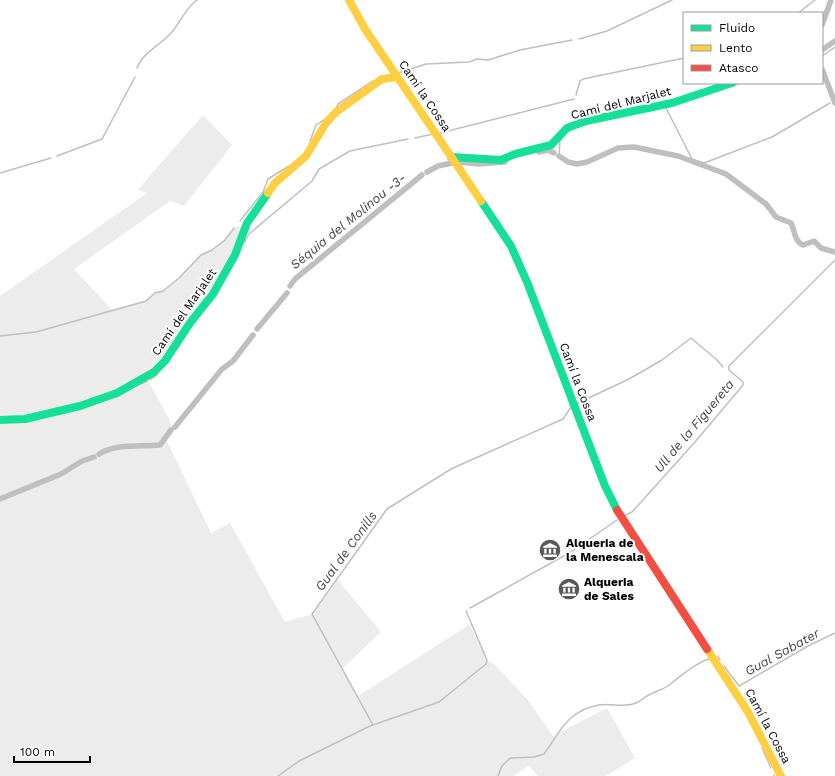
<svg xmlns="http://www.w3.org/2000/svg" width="835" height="776" font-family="'Work Sans',sans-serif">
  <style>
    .green { fill: #ececec }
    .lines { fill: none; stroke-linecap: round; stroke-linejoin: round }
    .stream { stroke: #bfbfbf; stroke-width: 1.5 }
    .canal { stroke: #bfbfbf; stroke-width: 5.5 }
    .street { stroke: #bebebe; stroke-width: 5.5 }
    .fast { stroke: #16e098; stroke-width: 8 }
    .slow { stroke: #ffcf43; stroke-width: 8 }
    .jam { stroke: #f24e42; stroke-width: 8 }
    .labels { text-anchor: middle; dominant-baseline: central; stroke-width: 4; stroke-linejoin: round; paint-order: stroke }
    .street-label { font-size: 12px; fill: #000; stroke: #fff }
    .poi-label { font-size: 12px; font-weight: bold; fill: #000; stroke: #fff; text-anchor: start }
    .water-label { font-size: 13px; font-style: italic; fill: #444; stroke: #fff }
  </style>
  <rect width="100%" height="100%" fill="#fff"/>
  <g class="green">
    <polygon points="203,115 232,145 184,206 170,201 74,269 112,310 145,301 156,292 163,291 178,279 201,254 212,249 225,240 235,227 245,225 235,255 165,361 116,392 62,410 0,419 0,296 147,193 138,190 140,187"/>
    <polygon points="146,377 168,417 173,430 166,439 211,533 230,523 285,622 313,614 338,580 381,632 343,668 358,696 467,626 469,623 487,660 494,664 527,699 553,736 607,708 635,758 606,776 538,776 529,766 513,776 0,776 0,420 64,411"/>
  </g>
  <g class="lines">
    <g class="stream">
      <polyline points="775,13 777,13"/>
      <polyline points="798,13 815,0"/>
      <polyline points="579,39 607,31 672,0"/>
      <polyline points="822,56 835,47"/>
      <path d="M137 68C143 52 161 45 172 32 181 21 185 9 197 0"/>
      <polyline points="398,73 426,64 469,62 477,59 488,60 520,50 572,40"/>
      <polyline points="735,85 740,83"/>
      <polyline points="576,95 580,81 583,79 684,58"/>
      <polyline points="336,108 338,104 373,81"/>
      <polyline points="666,108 692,159 704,163 772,137 830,103"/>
      <polyline points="440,133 574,99"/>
      <polyline points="415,138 433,134"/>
      <polyline points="310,141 316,125 325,119"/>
      <polyline points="57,156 102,139 135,77"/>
      <polyline points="559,156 560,140"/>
      <polyline points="0,173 51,158"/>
      <polyline points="240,221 263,192 268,179 289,166"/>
      <polyline points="244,243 249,234 312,181 319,169 350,151 408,139"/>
      <polyline points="0,336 36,332 146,301 155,293 163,291 179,278 201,255 212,250 225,240 234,228"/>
      <polyline points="150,380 158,374"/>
      <polyline points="136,386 147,381"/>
      <polyline points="578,403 629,379 662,360 691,338 717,360 723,367"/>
      <polyline points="624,516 632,512 642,501 695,442 743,385 743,382 729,370 729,366 835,260"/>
      <polyline points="470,608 569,553 617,520"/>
      <polyline points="718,656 720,660"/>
      <polyline points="724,666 739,686 808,646 835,633"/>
      <polyline points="373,725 312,614 387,509 451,469 563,419 571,407"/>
      <polyline points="762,748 771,768"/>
      <polyline points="774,775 774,776"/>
      <polyline points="278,776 299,761 370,726 439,702 486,664 487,660 466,611"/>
      <path d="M498 776 502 766 510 758 534 757 544 754C560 732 568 710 599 705 612 703 624 708 636 703 641 701 644 697 649 695 655 691 662 690 668 686 681 676 694 664 709 659"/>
    </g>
    <g class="canal">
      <polyline points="539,152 548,150 554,153"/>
      <path d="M559 156 568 162 577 164 587 162 618 148 634 147 678 156 726 174 766 204 776 217 791 223C795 231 794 241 803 245L814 241 821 248 835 252"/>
      <polyline points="460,162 478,164 505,162"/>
      <polyline points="427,172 438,166 452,163"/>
      <polyline points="290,286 295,279 422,175"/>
      <polyline points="257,329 287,293"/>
      <polyline points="175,427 222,369 233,361 253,335"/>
      <path d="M99 454C117 443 140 447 160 445L171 430"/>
      <polyline points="0,499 61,474 82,461 94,457"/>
    </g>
    <g class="street">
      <polyline points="822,25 831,0"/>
      <polyline points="822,50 835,41"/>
      <polyline points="822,69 835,103"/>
    </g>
    <g class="fast">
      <polyline points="451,157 501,160 515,154 551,145 567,128 586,121 672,103 732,83"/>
      <polyline points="481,201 511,246 527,282 605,486 617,510"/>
      <polyline points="0,420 25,419 80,406 117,393 154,372 165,361 190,323 213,294 235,255 247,223 268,193"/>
    </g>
    <g class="slow">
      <polyline points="349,0 365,29 481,201"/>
      <polyline points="268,193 275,183 306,156 326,123 336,112 382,79 397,77"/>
      <polyline points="707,649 748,712 781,776"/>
    </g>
    <polyline class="jam" points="617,510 707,649"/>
  </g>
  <defs>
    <g id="museum-disc" transform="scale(1.15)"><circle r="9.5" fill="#595959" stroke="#fff"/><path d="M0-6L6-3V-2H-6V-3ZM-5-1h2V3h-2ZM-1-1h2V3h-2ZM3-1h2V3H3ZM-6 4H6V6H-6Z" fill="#fff"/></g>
  </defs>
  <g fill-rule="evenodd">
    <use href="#museum-disc" x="550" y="550"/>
    <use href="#museum-disc" x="569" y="589"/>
  </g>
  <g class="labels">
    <g class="street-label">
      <text transform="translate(425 96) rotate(56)">Camí la Cossa</text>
      <text transform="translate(621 103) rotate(-14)">Camí del Marjalet</text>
      <text transform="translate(184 312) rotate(-55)">Camí del Marjalet</text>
      <text transform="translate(578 382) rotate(69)">Camí la Cossa</text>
      <text transform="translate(768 726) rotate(62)">Camí la Cossa</text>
    </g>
    <g class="poi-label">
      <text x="566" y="543">Alqueria de<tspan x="566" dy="14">la Menescala</tspan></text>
      <text x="584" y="582">Alqueria<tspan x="584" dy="14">de Sales</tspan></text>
    </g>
    <g class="water-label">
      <text transform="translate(348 221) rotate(-39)">Séquia del Molinou -3-</text>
      <text transform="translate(694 426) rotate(-50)">Ull de la Figuereta</text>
      <text transform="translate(346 551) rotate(-54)">Gual de Conills</text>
      <text transform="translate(782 652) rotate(-29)">Gual Sabater</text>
    </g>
  </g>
  <rect x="683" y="12" width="140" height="72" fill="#ffffff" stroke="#999999"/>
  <rect x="691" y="25" width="20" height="6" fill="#16e098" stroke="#999999"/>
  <text x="719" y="32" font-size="12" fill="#000000">Fluido</text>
  <rect x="691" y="45" width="20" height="6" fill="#ffcf43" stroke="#999999"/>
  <text x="719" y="52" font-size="12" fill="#000000">Lento</text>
  <rect x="691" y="65" width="20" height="6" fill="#f24e42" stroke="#999999"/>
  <text x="719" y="72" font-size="12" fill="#000000">Atasco</text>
  <path d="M14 756v6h76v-6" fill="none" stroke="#000000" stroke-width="2"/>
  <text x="20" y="756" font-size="12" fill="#000000" stroke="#ffffff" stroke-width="3" paint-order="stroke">100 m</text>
</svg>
